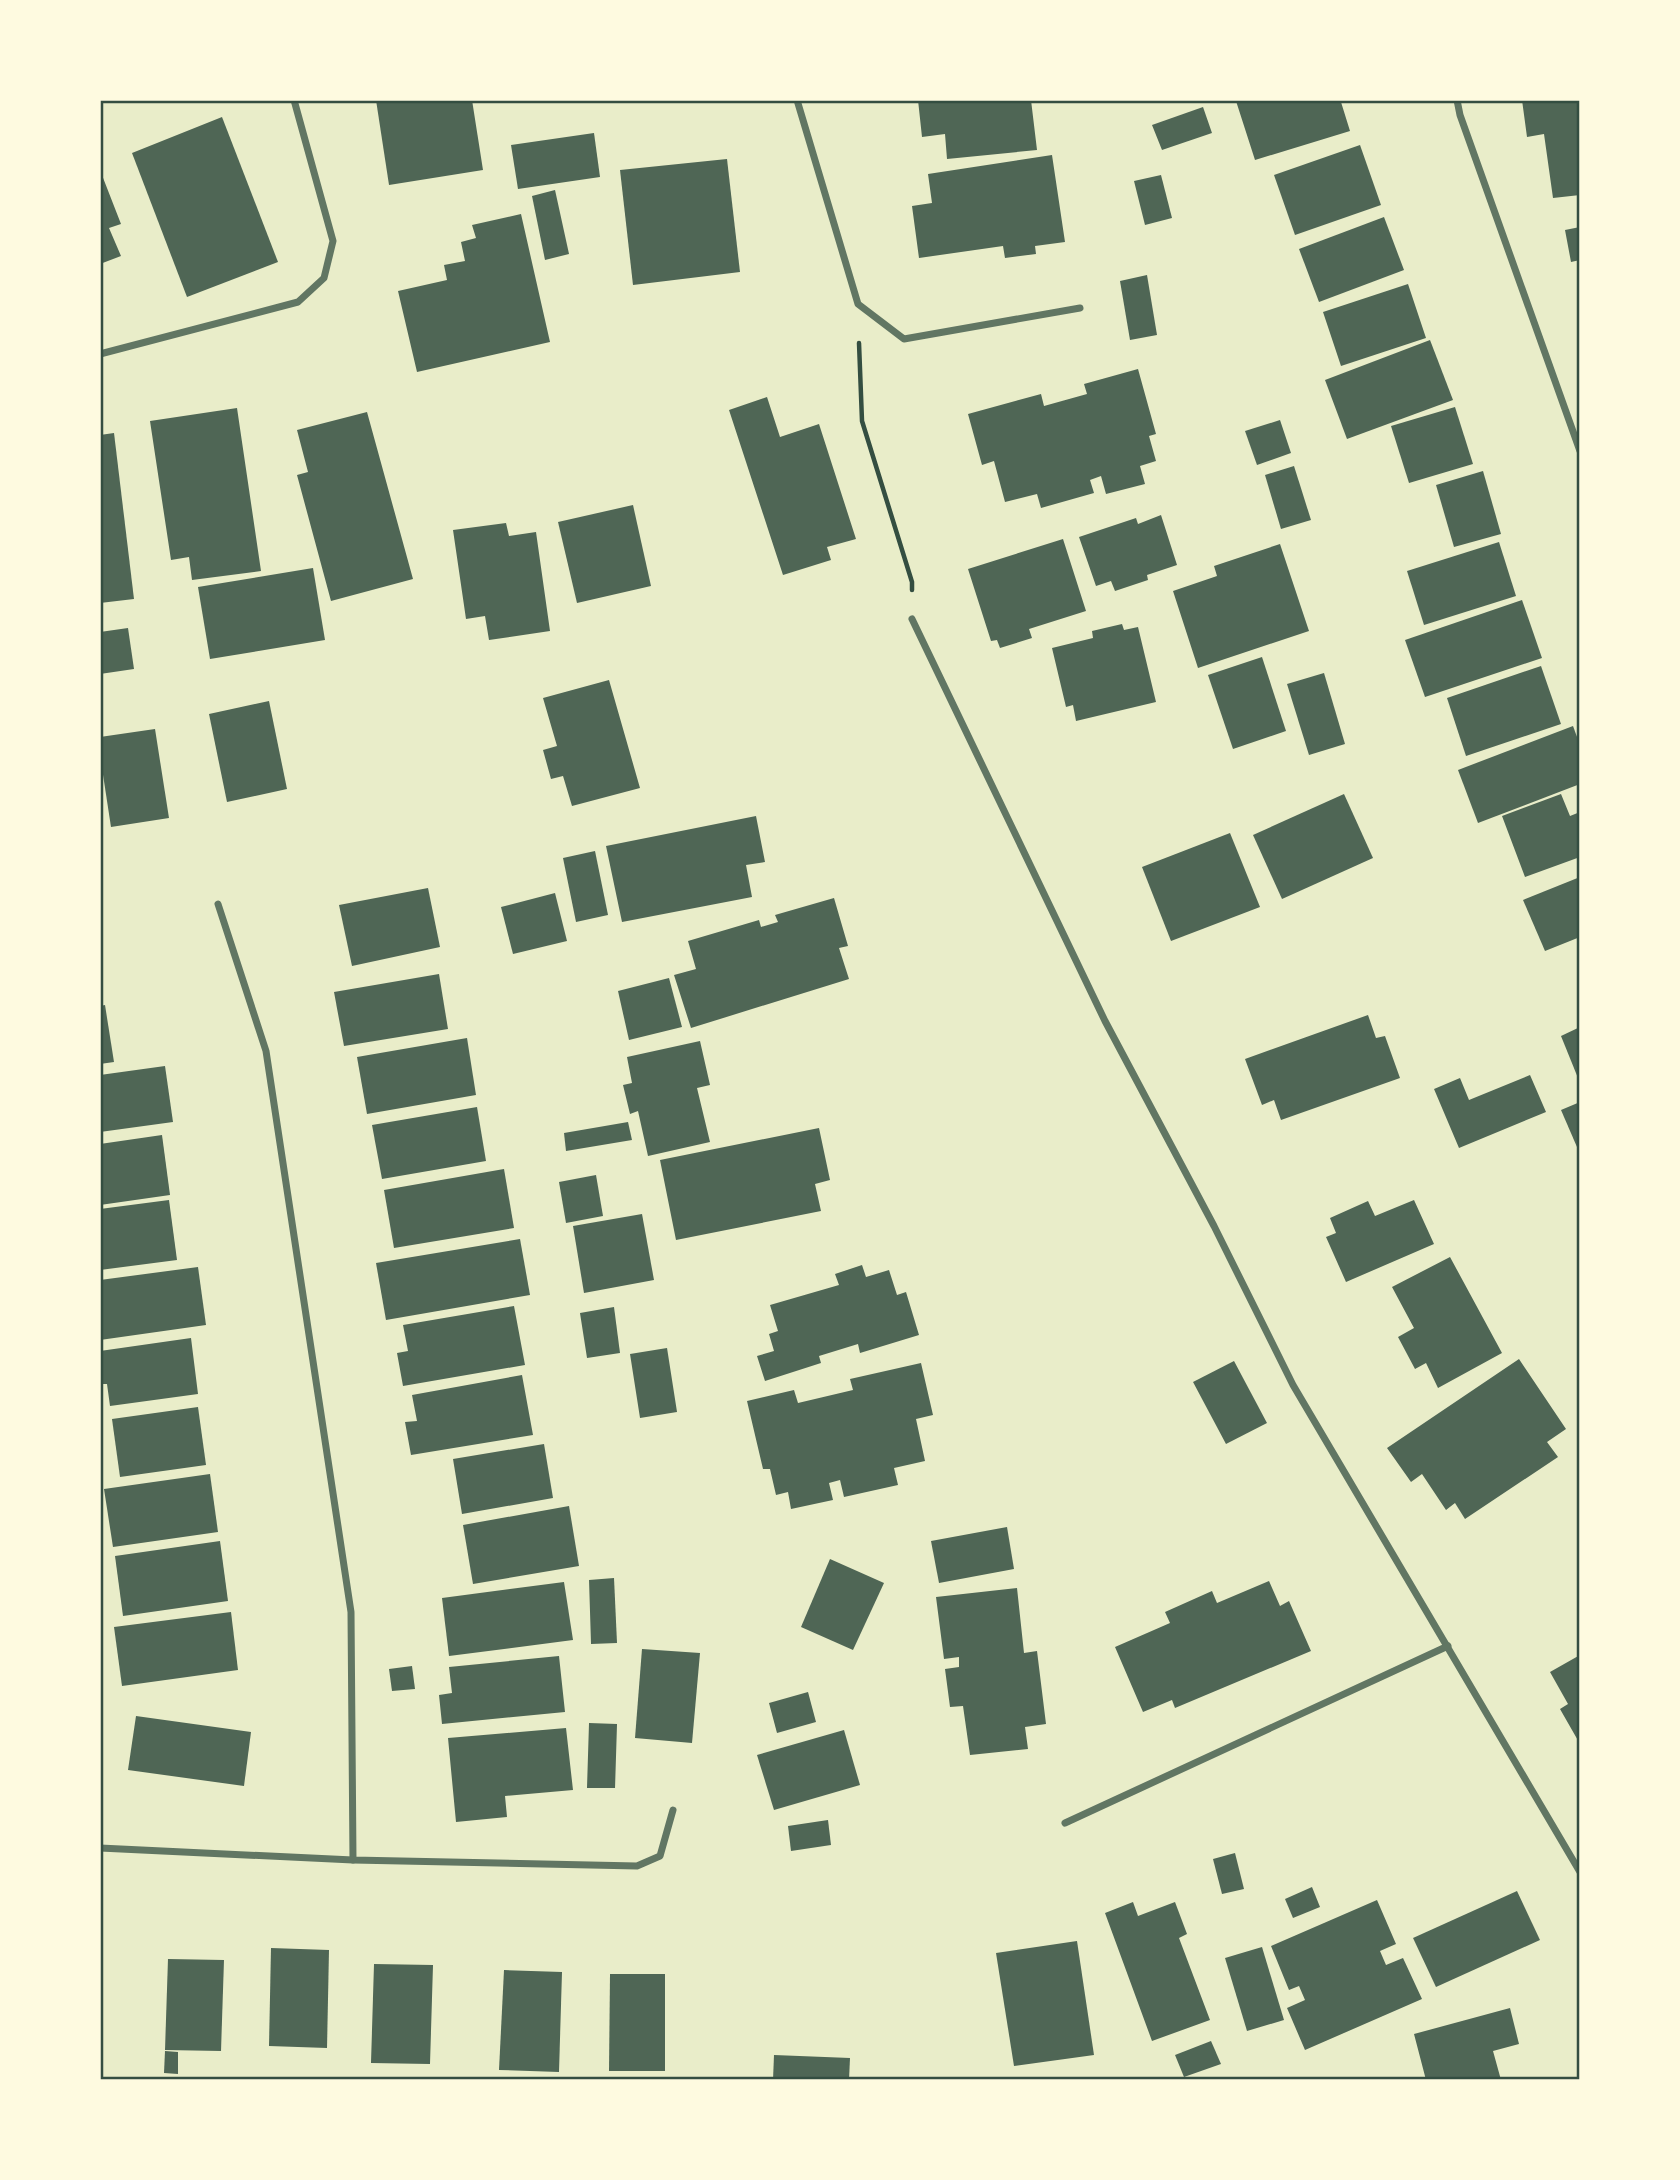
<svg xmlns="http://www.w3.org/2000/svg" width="1680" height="2180" font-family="Spectral,serif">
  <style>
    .building { fill: #4f6655 }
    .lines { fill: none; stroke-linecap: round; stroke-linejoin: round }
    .path { stroke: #344e41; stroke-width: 4.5 }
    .minor { stroke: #617663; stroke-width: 7 }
    .neatline { fill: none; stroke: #344e41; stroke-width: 2.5 }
  </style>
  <rect width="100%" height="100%" fill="#e9edc9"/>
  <g class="building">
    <polygon points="376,100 472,100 483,170 389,185"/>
    <polygon points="918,100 1031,100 1037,150 947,159 945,134 922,137"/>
    <polygon points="1347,100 1341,102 1350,131 1255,160 1236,101"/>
    <polygon points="1522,100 1580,100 1580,195 1553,198 1544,134 1527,137"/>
    <polygon points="1203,107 1212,133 1162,150 1152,125"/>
    <polygon points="222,117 278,262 187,297 132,153"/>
    <polygon points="594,133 600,177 518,189 511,145"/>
    <polygon points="1360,145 1381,205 1295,235 1274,175"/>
    <polygon points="1052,155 1065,242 1035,246 1036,254 1005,258 1003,246 919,258 912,206 932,203 928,174"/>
    <polygon points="727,159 740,272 633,285 620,170"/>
    <polygon points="100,170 121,224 109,228 121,256 100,264"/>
    <polygon points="1161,175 1172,218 1145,225 1134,181"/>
    <polygon points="555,190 569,254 545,260 532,196"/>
    <polygon points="521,214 550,342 417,372 398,291 447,280 444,265 465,261 461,242 476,238 472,225"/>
    <polygon points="1384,217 1404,270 1319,302 1299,249"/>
    <polygon points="1580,227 1580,260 1571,262 1565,230"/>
    <polygon points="1147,275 1157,335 1130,340 1120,281"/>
    <polygon points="1408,284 1426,338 1341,366 1323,312"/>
    <polygon points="1430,340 1453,400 1347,439 1325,380"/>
    <polygon points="1138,369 1156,434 1149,436 1156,461 1140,466 1145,484 1106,494 1101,476 1090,480 1094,493 1041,508 1037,494 1005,502 994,461 982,465 968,414 1041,394 1044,406 1087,394 1084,384"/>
    <polygon points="767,397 780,437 819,424 856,539 827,547 831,560 783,575 729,410"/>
    <polygon points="1455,407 1473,464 1409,483 1391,426"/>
    <polygon points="237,408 261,571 192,580 189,557 171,560 150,421"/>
    <polygon points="367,412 413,579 331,601 297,475 308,472 297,430"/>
    <polygon points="1280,420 1291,453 1257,465 1245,431"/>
    <polygon points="114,433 134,599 100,603 100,435"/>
    <polygon points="1294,466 1311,520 1281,529 1265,475"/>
    <polygon points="1483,471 1501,534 1454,547 1436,485"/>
    <polygon points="633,505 651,586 577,603 558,522"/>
    <polygon points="1161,515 1177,565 1147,575 1148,580 1115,591 1111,581 1096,586 1079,537 1136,518 1138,524"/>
    <polygon points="506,523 509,536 536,532 550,631 489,640 485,616 466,619 453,530"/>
    <polygon points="1063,539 1086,611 1029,629 1032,638 1000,648 997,640 991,641 968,569"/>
    <polygon points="1499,542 1516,596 1424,625 1407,571"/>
    <polygon points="1280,544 1309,631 1198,668 1173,591 1217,576 1214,566"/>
    <polygon points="313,568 325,640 210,659 198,587"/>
    <polygon points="1522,600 1542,658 1425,697 1405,640"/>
    <polygon points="1122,624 1124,630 1138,627 1156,702 1076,721 1073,705 1066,707 1052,648 1093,638 1092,631"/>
    <polygon points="128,628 134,669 100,674 100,632"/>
    <polygon points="1262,657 1286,731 1233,749 1208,675"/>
    <polygon points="1541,666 1561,724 1466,756 1447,698"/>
    <polygon points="1324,673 1345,744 1309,755 1287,684"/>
    <polygon points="609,680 640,788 572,806 563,776 551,779 543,750 557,746 543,698"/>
    <polygon points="269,701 287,789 227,802 209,714"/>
    <polygon points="1573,726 1580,745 1580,784 1478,823 1458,770"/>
    <polygon points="155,729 169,818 111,827 100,755 100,737"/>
    <polygon points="1344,794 1373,858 1282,899 1253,835"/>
    <polygon points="1561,794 1570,816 1580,812 1580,857 1525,877 1502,816"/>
    <polygon points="756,816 765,862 746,865 752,897 622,922 606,846"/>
    <polygon points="1230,833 1260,907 1171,941 1142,867"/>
    <polygon points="595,851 608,915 576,922 563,858"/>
    <polygon points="1580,877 1580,937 1545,951 1523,900"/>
    <polygon points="428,888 440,947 352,966 339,905"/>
    <polygon points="555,893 567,941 513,954 501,907"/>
    <polygon points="834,898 848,946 839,948 849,979 691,1028 674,975 696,969 688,941 759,920 761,927 778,922 775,915"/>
    <polygon points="439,974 448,1029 344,1046 334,992"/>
    <polygon points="669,978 682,1027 629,1040 618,991"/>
    <polygon points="105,1005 114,1062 100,1064 100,1006"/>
    <polygon points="1368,1015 1376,1038 1385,1036 1400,1078 1281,1120 1274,1100 1262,1105 1245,1059"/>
    <polygon points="1580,1027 1580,1083 1561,1036"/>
    <polygon points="467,1038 476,1095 367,1114 357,1057"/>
    <polygon points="700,1041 710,1085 697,1088 710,1142 648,1156 638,1111 630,1114 623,1085 632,1083 627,1057"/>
    <polygon points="165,1066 173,1122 100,1132 100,1075"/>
    <polygon points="1530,1075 1546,1112 1459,1148 1434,1089 1460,1078 1469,1100"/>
    <polygon points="1580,1102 1580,1154 1561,1110"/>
    <polygon points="477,1107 486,1161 382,1179 372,1125"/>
    <polygon points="628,1122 632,1140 566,1151 564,1133"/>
    <polygon points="819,1128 830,1180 815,1184 821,1211 676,1240 660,1160"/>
    <polygon points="162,1135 170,1195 100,1205 100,1144"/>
    <polygon points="504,1169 514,1228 394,1248 384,1190"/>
    <polygon points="596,1175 603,1216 566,1223 559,1182"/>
    <polygon points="169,1200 177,1260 100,1270 100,1209"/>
    <polygon points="1414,1200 1434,1244 1346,1282 1326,1237 1336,1233 1330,1218 1368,1201 1375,1216"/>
    <polygon points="642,1214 654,1280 584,1293 573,1226"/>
    <polygon points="520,1239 530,1295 386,1320 376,1263"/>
    <polygon points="1450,1257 1502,1353 1438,1388 1426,1363 1415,1369 1398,1337 1414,1328 1392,1287"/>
    <polygon points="862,1265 866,1277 889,1270 897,1295 906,1292 919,1335 860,1353 858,1344 819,1356 821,1363 765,1381 757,1356 774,1351 769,1334 778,1331 770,1305 839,1285 835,1274"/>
    <polygon points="198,1267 206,1325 100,1340 100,1280"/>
    <polygon points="514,1306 525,1365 403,1386 397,1353 408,1351 403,1325"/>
    <polygon points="614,1307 620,1353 587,1358 580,1313"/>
    <polygon points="191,1338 198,1394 110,1406 107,1384 100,1384 100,1351"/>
    <polygon points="667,1348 677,1412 640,1418 630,1354"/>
    <polygon points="1519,1359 1566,1429 1547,1442 1558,1457 1465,1519 1455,1503 1446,1510 1422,1474 1411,1482 1387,1448"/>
    <polygon points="1234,1361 1267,1423 1226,1444 1193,1382"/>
    <polygon points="921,1363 933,1415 916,1419 925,1461 894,1468 898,1485 844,1497 840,1480 829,1483 833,1500 791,1509 788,1492 776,1495 770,1469 763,1469 747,1401 794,1390 798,1403 853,1390 850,1379"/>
    <polygon points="522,1375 533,1435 411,1455 405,1422 417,1421 412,1395"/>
    <polygon points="198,1407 206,1465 120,1477 112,1419"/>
    <polygon points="544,1444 553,1498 462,1514 453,1459"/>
    <polygon points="210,1474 218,1532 113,1547 104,1489"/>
    <polygon points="569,1506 579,1566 473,1584 463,1525"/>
    <polygon points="1007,1527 1014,1569 939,1583 931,1541"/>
    <polygon points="220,1541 228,1601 123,1616 115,1556"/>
    <polygon points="830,1559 884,1583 853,1650 801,1627"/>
    <polygon points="614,1578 617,1643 591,1644 589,1580"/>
    <polygon points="1269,1581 1280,1606 1289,1601 1311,1651 1175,1708 1172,1700 1143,1712 1115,1647 1170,1623 1165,1612 1212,1591 1217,1603"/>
    <polygon points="564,1582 573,1640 449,1656 442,1598"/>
    <polygon points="1017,1588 1024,1653 1037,1651 1046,1724 1025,1727 1028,1749 970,1755 963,1706 950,1707 945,1669 959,1667 959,1657 944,1659 936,1597"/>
    <polygon points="231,1612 238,1670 122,1686 114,1627"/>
    <polygon points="642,1649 700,1653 692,1743 635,1738"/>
    <polygon points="1580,1655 1580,1744 1560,1709 1568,1704 1550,1672"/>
    <polygon points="559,1656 565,1712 442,1724 439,1695 452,1693 449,1667"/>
    <polygon points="412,1666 415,1689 392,1691 389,1669"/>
    <polygon points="808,1692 816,1722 777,1733 769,1703"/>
    <polygon points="136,1716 251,1732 244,1786 128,1770"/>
    <polygon points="589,1723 617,1724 615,1788 587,1788"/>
    <polygon points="566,1728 573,1790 505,1796 507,1817 456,1822 448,1738"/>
    <polygon points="844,1730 860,1785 774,1810 757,1755"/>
    <polygon points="828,1820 831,1845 791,1851 788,1826"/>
    <polygon points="1235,1853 1244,1889 1222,1894 1213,1859"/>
    <polygon points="1312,1887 1320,1907 1293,1918 1285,1899"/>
    <polygon points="1517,1891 1540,1940 1436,1987 1413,1938"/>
    <polygon points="1377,1900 1396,1944 1380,1951 1386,1965 1403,1958 1422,1999 1305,2050 1287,2008 1305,2000 1299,1986 1289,1990 1271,1946"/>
    <polygon points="1133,1902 1138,1916 1175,1902 1187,1934 1179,1938 1210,2020 1152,2041 1105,1913"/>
    <polygon points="1077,1941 1094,2055 1014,2066 996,1953"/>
    <polygon points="1262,1947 1284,2020 1247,2031 1225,1958"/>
    <polygon points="271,1948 329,1950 327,2048 269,2046"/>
    <polygon points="168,1959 224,1960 221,2051 165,2050"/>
    <polygon points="374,1964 433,1965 430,2064 371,2063"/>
    <polygon points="504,1970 562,1972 559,2072 499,2070"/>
    <polygon points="610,1974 665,1974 665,2071 609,2071"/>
    <polygon points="1510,2008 1519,2044 1493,2051 1501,2080 1426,2080 1414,2034"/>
    <polygon points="1211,2041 1221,2064 1184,2077 1175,2055"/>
    <polygon points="165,2051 178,2052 178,2074 164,2073"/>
    <polygon points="774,2055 850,2058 849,2080 773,2080"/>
  </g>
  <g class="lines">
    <polyline class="path" points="859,343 862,421 912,582 912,590"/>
    <g class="minor">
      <polyline points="797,100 858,304 904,339 1080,308"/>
      <polyline points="1457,100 1460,115 1580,451"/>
      <polyline points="100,354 298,302 324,278 333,241 294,100"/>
      <polyline points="912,619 1105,1021 1214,1226 1293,1385 1580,1872"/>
      <polyline points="218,904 266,1051 351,1612 353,1860"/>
      <polyline points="1065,1823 1448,1646"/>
      <polyline points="100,1848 353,1860 637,1866 660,1856 673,1810"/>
    </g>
  </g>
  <rect width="1680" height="2180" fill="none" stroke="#fefae0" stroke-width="203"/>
  <rect x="102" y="102" width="1476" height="1976" class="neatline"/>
</svg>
